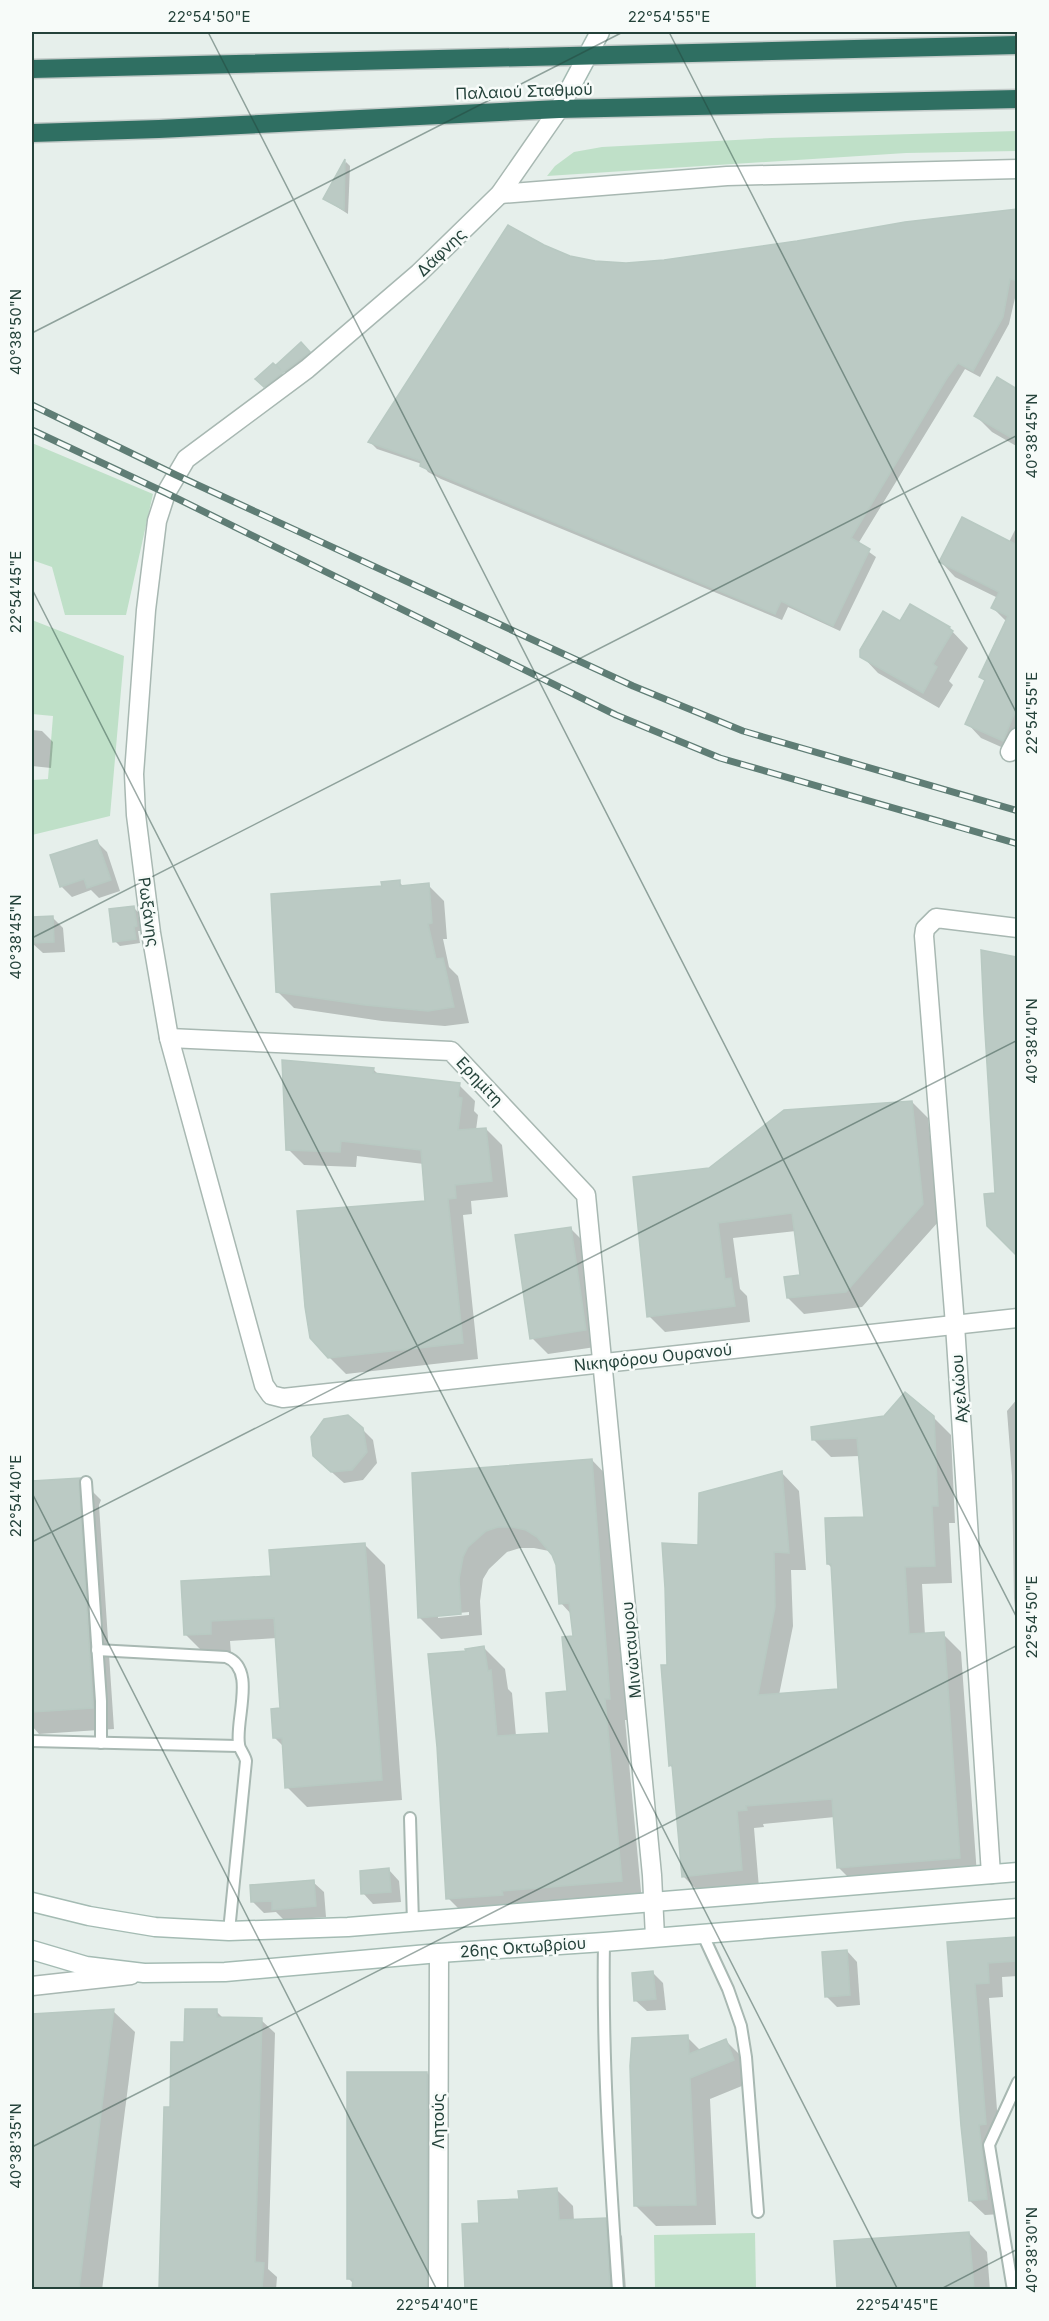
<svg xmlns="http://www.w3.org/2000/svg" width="1049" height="2321" font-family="Inter,sans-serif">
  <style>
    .green { fill: #bfe0c8 }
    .shadow { fill: #0003; fill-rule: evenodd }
    .building { fill: #bbcac4; stroke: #b8c9c2; stroke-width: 1.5 }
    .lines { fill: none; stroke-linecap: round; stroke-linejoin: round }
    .lane-casing { stroke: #a8b8b2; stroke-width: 14 }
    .street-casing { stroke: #a8b8b2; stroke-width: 21 }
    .secondary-casing { stroke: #a4bbb3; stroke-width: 21 }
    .highway-casing { stroke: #c2cac8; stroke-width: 21 }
    .lane { stroke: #fff; stroke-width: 10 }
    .street { stroke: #fff; stroke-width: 18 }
    .secondary { stroke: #fff; stroke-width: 18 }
    .highway { stroke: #2f6f62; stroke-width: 18 }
    .rail-casing { stroke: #5f7d75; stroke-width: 7 }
    .rail { stroke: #f7fbf9; stroke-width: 4.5; stroke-dasharray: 14; stroke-linecap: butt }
    .ticks { fill: none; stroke: #24423a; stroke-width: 1.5; stroke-opacity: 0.45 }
    .labels { text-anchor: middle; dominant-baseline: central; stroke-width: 5; stroke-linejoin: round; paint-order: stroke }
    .street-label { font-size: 16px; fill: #24423a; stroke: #f7fbf9 }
    .neatline { fill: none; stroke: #24423a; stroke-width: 2 }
    .ticks-label { font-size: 15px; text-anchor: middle; fill: #24423a }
  </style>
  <rect width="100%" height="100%" fill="#e6efeb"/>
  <g class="green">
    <polygon points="1017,131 1017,151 906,153 547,176 555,166 574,152 602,147 772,138"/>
    <polygon points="32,443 153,494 126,615 65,615 52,567 32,560"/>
    <polygon points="32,620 124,656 110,816 32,835 32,780 48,779 53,716 32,714"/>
    <polygon points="755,2233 756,2289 655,2289 654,2235"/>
  </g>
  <g class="shadow">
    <polygon points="346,162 350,166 348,214 325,199"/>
    <polygon points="1018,211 1018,285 1009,324 980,377 965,369 858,544 876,557 840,631 788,607 782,620 441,479 428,472 422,464 377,449 370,442 543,247 569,258 595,262 626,264 664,262 797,243 905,224"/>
    <polygon points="301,344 317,361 273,395 258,379 273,365 285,377 287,375 278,365"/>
    <polygon points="998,379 1018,391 1018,447 992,432 976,416"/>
    <polygon points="1018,524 1018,753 1017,754 981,738 967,723 986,681 981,677 1007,622 993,608 998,598 955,577 941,562 1009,542"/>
    <polygon points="901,623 949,628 968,648 949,681 953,685 939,708 878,673 862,656"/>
    <polygon points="32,730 42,731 53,742 51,768 32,766"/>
    <polygon points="96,841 107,852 120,891 99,898 91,890 72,897 61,886"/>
    <polygon points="399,882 404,887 428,885 444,901 447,939 443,939 449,967 458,976 469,1023 445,1026 382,1021 294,1008 277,991 383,888"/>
    <polygon points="133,907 138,912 141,931 138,931 140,943 120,946 115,941"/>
    <polygon points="52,917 63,928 65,952 43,953 32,943 32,919"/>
    <polygon points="983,952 1018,959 1018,1255 988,1226 997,1195"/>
    <polygon points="373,1069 379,1075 459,1085 475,1101 474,1111 478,1115 476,1130 486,1129 502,1145 508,1197 471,1201 472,1214 463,1215 478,1359 346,1374 329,1357 426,1202 424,1164 357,1156 356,1167 304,1165 288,1149"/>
    <polygon points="912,1102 928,1118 939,1221 862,1307 804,1314 788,1298 801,1276 796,1231 733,1238 740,1289 747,1296 750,1322 665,1332 649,1316 710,1170"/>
    <polygon points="570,1228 586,1244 602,1346 548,1354 532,1338"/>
    <polygon points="1018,1398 1018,1640 1014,1598 1012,1476 1007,1411"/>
    <polygon points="933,1417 951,1435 955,1523 949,1523 952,1583 922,1584 925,1635 943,1634 961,1652 977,1875 856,1885 838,1867 835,1817 763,1824 764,1827 754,1828 759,1888 701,1894 683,1876 674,1769 670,1765 668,1667 699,1547 782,1473 799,1491 806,1570 791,1570 793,1626 779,1695 840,1690 832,1568 828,1564 865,1518 860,1456 831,1457 814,1440"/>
    <polygon points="362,1429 373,1440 377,1463 363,1480 344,1483 326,1467"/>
    <path d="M592 1460 613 1482 631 1720H625L642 1902 469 1919 448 1898 467 1652 484 1648 505 1669 508 1689 512 1693 516 1736 551 1734 569 1693 575 1637 572 1615 561 1603 557 1564 553 1554 549 1551 534 1548H520L507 1552 489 1569 483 1579 480 1601 482 1635 441 1639 420 1618 413 1475ZM469 1612V1615L438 1618V1615Z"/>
    <polygon points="80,1479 101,1500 99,1505 114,1729 39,1734 32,1726 32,1482"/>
    <polygon points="365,1545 385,1565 402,1800 307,1807 287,1787 284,1747 275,1738 282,1710 277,1638 230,1641 231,1653 206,1655 186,1635 273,1577"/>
    <polygon points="389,1870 399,1881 401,1902 373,1904 363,1893"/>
    <polygon points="313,1882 324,1892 326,1917 284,1920 276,1912 264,1913 253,1902"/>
    <polygon points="1015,1938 1018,1941 1018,1976 1002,1977 1003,1997 989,1998 999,2138 993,2139 1001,2214 985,2215 970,2201 949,1944"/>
    <polygon points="847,1951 857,1962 860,2005 837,2007 826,1996"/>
    <polygon points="653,1973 663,1983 666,2010 647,2011 636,2001"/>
    <polygon points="113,2011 135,2032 102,2290 32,2290 32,2016"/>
    <polygon points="216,2011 224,2019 261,2020 275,2033 268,2269 277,2277 276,2290 160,2290 165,2109 171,2109 185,2043"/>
    <polygon points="687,2037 701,2051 726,2041 747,2062 754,2081 710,2099 716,2225 656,2226 635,2205"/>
    <polygon points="427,2073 444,2090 444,2290 354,2290 354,2284 348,2278"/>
    <polygon points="556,2189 573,2206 574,2221 605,2220 622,2236 626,2290 467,2290 464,2226 481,2225 521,2201"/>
    <polygon points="969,2233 987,2252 990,2290 839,2290 836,2243"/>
  </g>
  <g class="building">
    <polygon points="345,159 344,210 323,199"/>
    <polygon points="1017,209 1017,269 1015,280 1010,279 1003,317 973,371 958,363 947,378 851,538 870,549 833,626 781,601 775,614 433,472 420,466 421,461 368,442 508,225 544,245 570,256 595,261 626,263 664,260 797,241 905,222"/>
    <polygon points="301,342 310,352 264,387 255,379 273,363 281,370 276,365"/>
    <polygon points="997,377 1017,389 1017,441 974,416"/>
    <polygon points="962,517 1017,545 1017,707 1003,741 965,724 985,680 979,677 1008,616 991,608 999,592 939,562"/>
    <polygon points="910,604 950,627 949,628 953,631 933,664 937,667 923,693 860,657 860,650 883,611 900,621"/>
    <polygon points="97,840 111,880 87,888 84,879 60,887 50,855"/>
    <polygon points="400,880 400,886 429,883 432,923 428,924 436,959 443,958 454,1007 428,1011 365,1005 276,992 271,894 382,886 381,882"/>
    <polygon points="134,906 137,926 134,927 136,939 113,942 109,909"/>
    <polygon points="53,916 54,942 32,943 32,917"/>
    <polygon points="981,950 1017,957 1017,1256 987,1226 984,1194 995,1193 984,1016"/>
    <polygon points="282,1060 374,1068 373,1073 460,1083 458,1097 462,1098 458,1130 486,1128 492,1181 455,1185 456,1198 448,1199 463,1343 328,1358 310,1338 305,1307 297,1211 425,1201 421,1150 341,1141 340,1152 286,1150"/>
    <polygon points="912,1101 923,1204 846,1292 787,1298 784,1277 800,1275 792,1213 718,1223 725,1279 731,1278 735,1306 647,1317 633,1177 709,1168 784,1110"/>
    <polygon points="571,1227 586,1330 530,1339 515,1235"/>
    <polygon points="905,1392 934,1416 938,1506 932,1506 935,1566 905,1567 909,1634 944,1632 960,1858 837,1868 832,1799 746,1806 747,1810 737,1811 742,1870 682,1877 672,1765 669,1766 661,1665 667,1665 665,1588 662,1543 698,1545 699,1493 782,1471 789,1553 774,1552 775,1607 758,1695 838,1689 831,1564 827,1564 825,1518 864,1517 857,1438 812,1440 811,1427 884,1416"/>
    <polygon points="348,1415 363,1428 367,1452 352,1470 331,1472 313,1456 311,1437 324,1419"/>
    <polygon points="592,1459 610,1699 605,1699 622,1881 502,1891 503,1895 446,1899 437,1747 428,1654 466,1651 465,1649 484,1646 488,1671 491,1670 497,1736 549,1733 546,1693 567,1691 562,1637 573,1636 569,1603 559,1604 556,1565 552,1555 537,1537 526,1530 512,1527 498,1527 486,1531 468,1547 463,1557 459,1579 461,1614 418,1618 412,1473"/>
    <polygon points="80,1478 79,1483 93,1708 32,1712 32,1481"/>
    <polygon points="365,1543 382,1780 285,1788 282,1738 273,1738 271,1709 280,1708 274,1618 211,1621 211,1634 184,1635 181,1581 271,1576 269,1550"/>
    <polygon points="389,1868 391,1892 361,1894 360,1871"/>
    <polygon points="314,1880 316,1906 272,1910 272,1901 251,1902 250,1885"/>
    <polygon points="1016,1937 1017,1961 988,1963 989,1983 975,1984 986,2124 979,2125 987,2199 969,2201 961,2126 947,1942"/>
    <polygon points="847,1950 850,1995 825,1997 822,1952"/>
    <polygon points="653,1971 656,1999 634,2001 632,1973"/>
    <polygon points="114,2009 79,2289 32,2289 32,2014"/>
    <polygon points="185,2009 217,2009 217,2017 262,2018 255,2262 264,2263 262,2289 159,2289 164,2107 170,2107 171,2042 184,2042"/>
    <polygon points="688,2035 689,2054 726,2039 734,2060 690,2078 696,2205 634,2206 630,2066 632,2038"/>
    <polygon points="347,2072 427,2072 427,2289 352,2289 353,2279 347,2279"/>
    <polygon points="557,2188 559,2220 606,2218 610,2289 465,2289 462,2224 479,2223 478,2201 519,2199 518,2191"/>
    <polygon points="969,2232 974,2289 837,2289 834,2241"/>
  </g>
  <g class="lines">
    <g class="lane-casing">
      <g id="lane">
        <polyline points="86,1482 101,1701 101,1743"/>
        <path d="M97 1650 226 1657C257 1668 235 1719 239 1744 239 1749 245 1755 246 1761L229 1931"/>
        <polyline points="32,1741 238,1746"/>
        <polyline points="410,1818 413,1923"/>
        <polyline points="702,1933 728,1989 741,2026 746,2057 758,2212"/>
        <path d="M604 1942C602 2058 610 2174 618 2290"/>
        <polyline points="1013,2290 989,2145 1018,2082"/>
      </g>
    </g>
    <g class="street-casing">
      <g id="street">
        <polyline points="559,109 500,194 419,273 307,369 186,459 166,493 157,521 146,610 134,774 136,815 151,933 169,1038 264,1385 271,1395 283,1398 1018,1318"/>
        <polyline points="500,194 727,176 1018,169"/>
        <polyline points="1010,752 1018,737"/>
        <polyline points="169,1038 451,1051 586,1195 652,1875 655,1937"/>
        <polyline points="991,1874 955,1325 924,936 925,929 936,918 1018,928"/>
        <polyline points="32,1986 131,1975"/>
        <polyline points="438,2290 439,1953"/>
      </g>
    </g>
    <g class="secondary-casing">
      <g id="secondary">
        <polyline points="559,109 600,32"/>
        <polyline points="32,1902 89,1916 155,1927 229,1931 348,1927 1018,1872"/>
        <polyline points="32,1950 86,1966 144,1973 225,1972 439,1953 604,1942 1018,1908"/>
      </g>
    </g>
    <g class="highway-casing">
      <g id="highway">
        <path d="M32 69C360 59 689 53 1018 45"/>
        <polyline points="32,133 159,129 559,109 1018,99"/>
      </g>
    </g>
    <use href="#lane" class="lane"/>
    <use href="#street" class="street"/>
    <use href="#secondary" class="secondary"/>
    <use href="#highway" class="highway"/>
    <g class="rail-casing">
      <g id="rail">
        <polyline points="32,405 176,475 633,686 743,731 1018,811"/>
        <polyline points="32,430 166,493 616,715 720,758 1018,844"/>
      </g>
    </g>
    <use href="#rail" class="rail"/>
  </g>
  <path class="ticks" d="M208 32 1018 1620M669 32 1018 716M32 333 623 32M32 589 898 2290M32 938 1018 435M32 1493 437 2290M32 1542 1018 1040M32 2147 1018 1645M939 2290 1018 2249"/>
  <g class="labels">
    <g class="street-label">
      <text transform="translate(524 91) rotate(-2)">Παλαιού Σταθμού</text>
      <text transform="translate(441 252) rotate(-44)">Δάφνης</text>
      <text transform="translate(149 912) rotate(82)">Ρωξάνης</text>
      <text transform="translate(480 1081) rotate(47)">Ερημίτη</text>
      <text transform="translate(653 1357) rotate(-6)">Νικηφόρου Ουρανού</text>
      <text transform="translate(959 1389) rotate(-94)">Αχελώου</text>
      <text transform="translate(631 1650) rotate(-95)">Μινώταυρου</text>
      <text transform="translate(523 1947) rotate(-4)">26ης Οκτωβρίου</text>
      <text transform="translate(438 2121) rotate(-90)">Λητούς</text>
    </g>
  </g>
  <rect width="1049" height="2321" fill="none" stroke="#f7fbf9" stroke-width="66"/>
  <rect x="33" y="33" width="983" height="2255" class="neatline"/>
  <g class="ticks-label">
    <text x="209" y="22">22°54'50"E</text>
    <text x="669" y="22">22°54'55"E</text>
    <text transform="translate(16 332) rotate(-90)" y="5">40°38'50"N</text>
    <text transform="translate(1032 436) rotate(-90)" y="5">40°38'45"N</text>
    <text transform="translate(16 592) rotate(-90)" y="5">22°54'45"E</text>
    <text transform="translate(1032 713) rotate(-90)" y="5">22°54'55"E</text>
    <text transform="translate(16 937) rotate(-90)" y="5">40°38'45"N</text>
    <text transform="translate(1032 1041) rotate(-90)" y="5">40°38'40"N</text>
    <text transform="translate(16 1496) rotate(-90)" y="5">22°54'40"E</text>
    <text transform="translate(1032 1617) rotate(-90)" y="5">22°54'50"E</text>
    <text transform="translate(16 2146) rotate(-90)" y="5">40°38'35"N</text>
    <text transform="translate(1032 2250) rotate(-90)" y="5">40°38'30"N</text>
    <text x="437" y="2310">22°54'40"E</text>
    <text x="897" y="2310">22°54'45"E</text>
  </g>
</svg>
